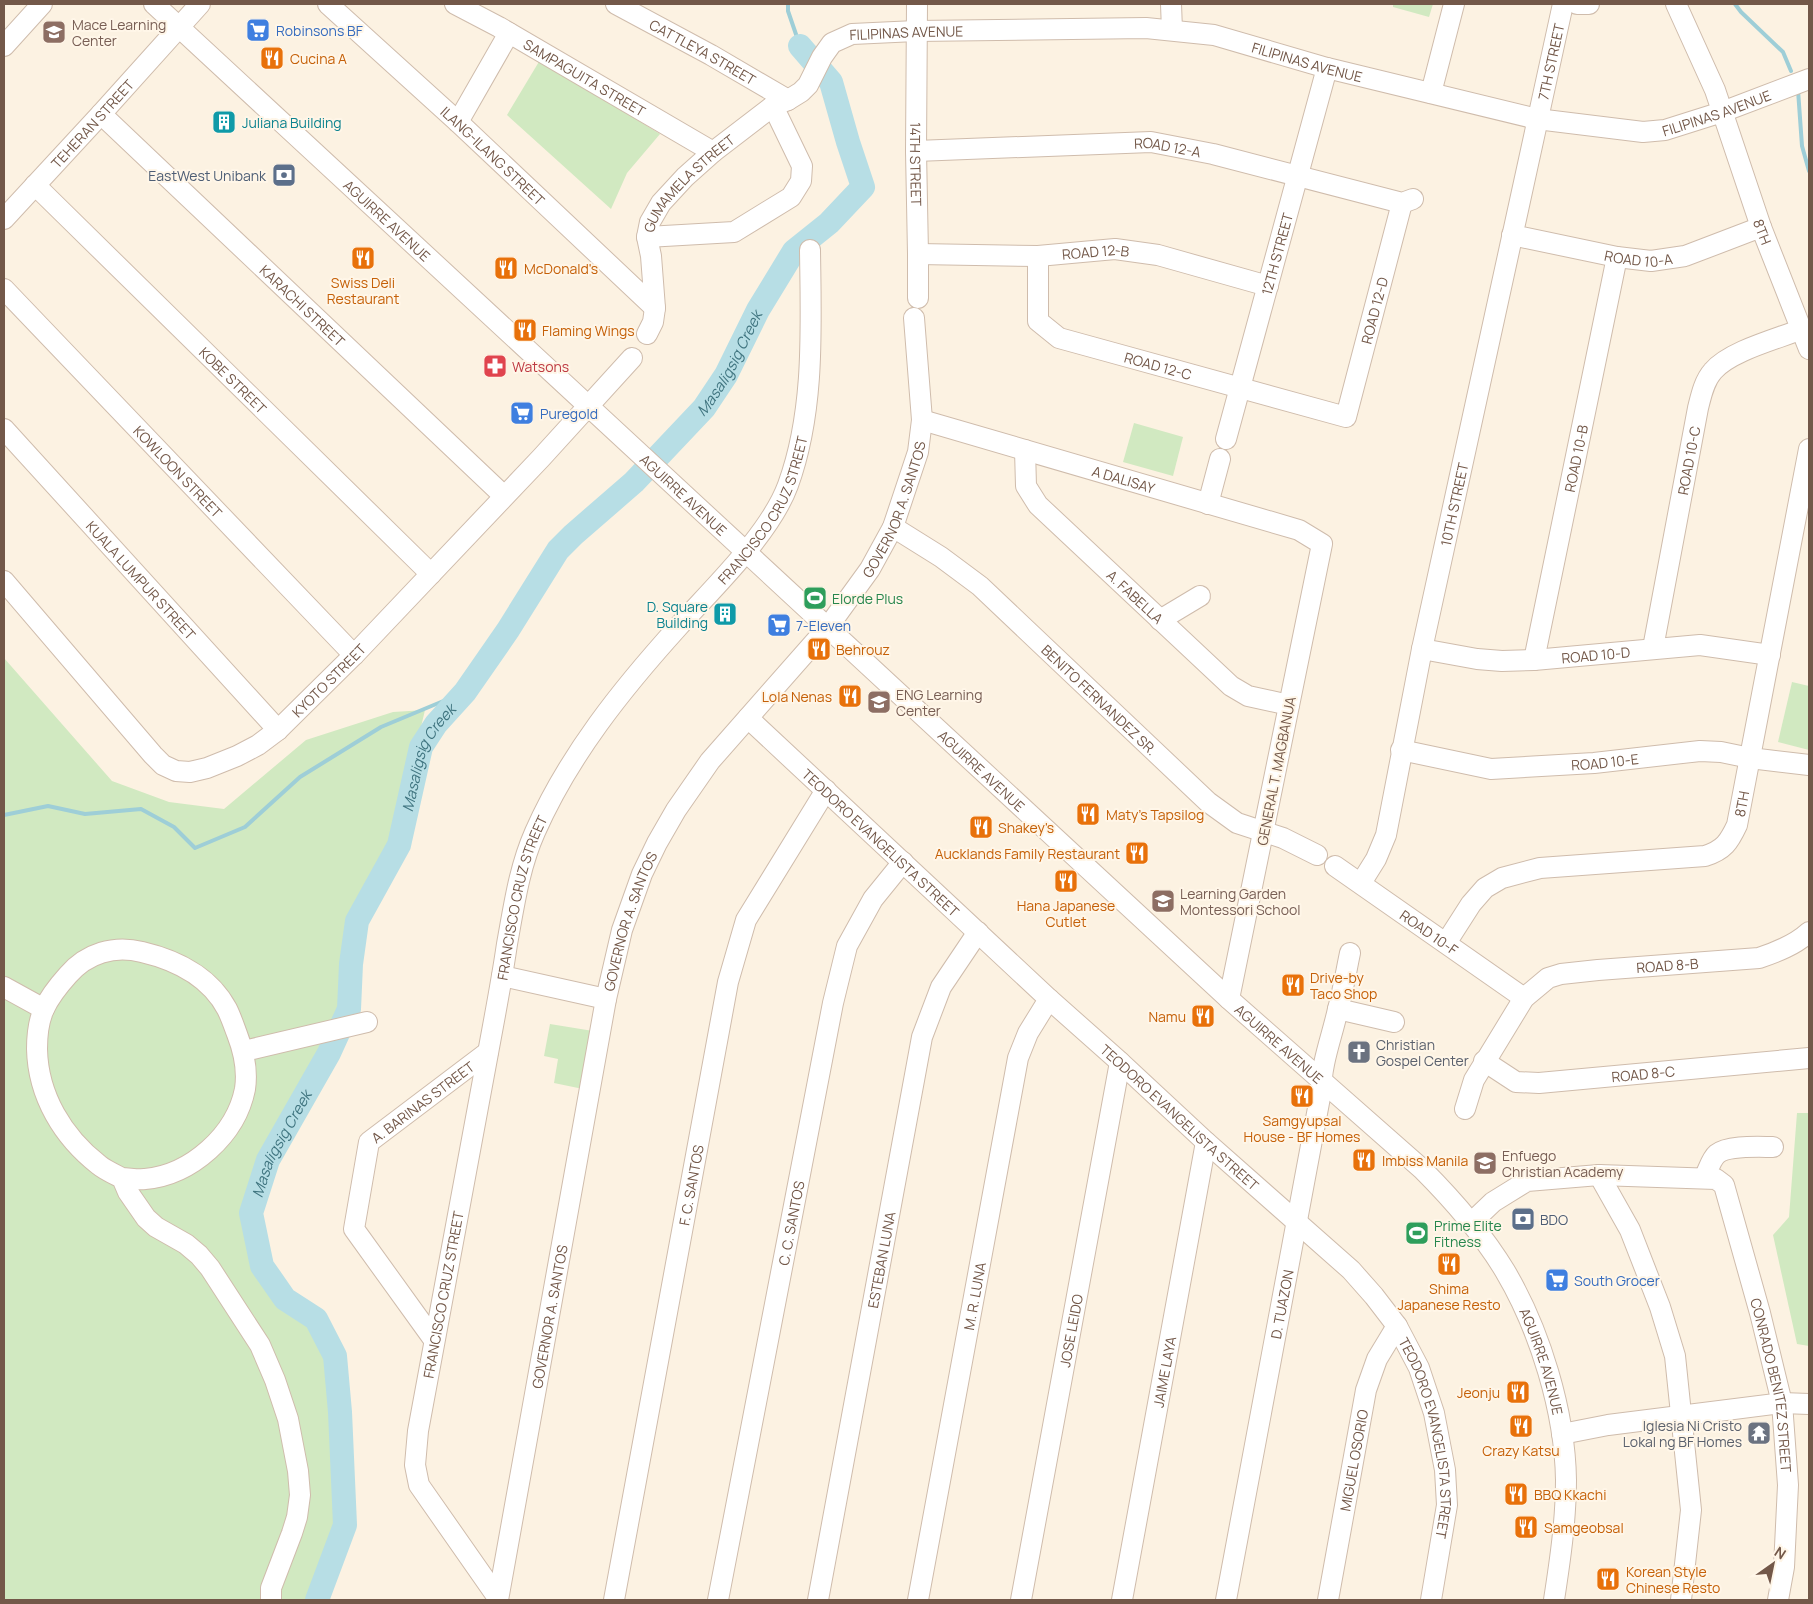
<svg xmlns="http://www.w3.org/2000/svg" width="1813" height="1604" font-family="Manrope,sans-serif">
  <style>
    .green { fill: #d1e9c1 }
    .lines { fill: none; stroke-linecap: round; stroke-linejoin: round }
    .stream { stroke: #9eced7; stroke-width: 4 }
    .river { stroke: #b7dee5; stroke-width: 24 }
    .minor-casing { stroke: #cfbcac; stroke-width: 22 }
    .minor { stroke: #fff; stroke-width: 20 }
    .labels { text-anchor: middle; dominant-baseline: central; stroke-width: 4; stroke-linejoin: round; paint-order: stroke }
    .education-label { font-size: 14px; fill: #785e54; stroke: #fff6e8; text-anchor: start }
    .shop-label { font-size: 14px; fill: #366cbe; stroke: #fff6e8; text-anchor: start }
    .street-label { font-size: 14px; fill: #735849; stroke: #fff6e8 }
    .food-label { font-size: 14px; fill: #c56008; stroke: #fff6e8; text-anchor: start }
    .culture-label { font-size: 14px; fill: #0d838f; stroke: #fff6e8; text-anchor: start }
    .service-label { font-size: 14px; fill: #4e5e75; stroke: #fff6e8; text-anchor: end }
    .health-label { font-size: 14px; fill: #be3a42; stroke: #fff6e8; text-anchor: start }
    .leisure-label { font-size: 14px; fill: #27864d; stroke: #fff6e8; text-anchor: start }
    .worship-label { font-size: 14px; fill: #5b616d; stroke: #fff6e8; text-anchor: start }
    .water-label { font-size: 15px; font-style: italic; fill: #407580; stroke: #fff6e8 }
  </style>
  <rect width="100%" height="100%" fill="#fcf2e2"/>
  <g class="green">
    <polygon points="1393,4 1433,4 1429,17 1393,7"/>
    <polygon points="540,60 660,134 627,173 611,209 507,115"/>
    <polygon points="1134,423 1183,437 1173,476 1123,462"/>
    <polygon points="4,658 112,781 169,802 224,809 306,740 393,712 425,710 408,782 390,843 348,919 349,1009 329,1053 268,1160 251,1213 262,1266 285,1299 316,1319 335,1356 340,1412 345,1525 317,1600 4,1600"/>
    <polygon points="1792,682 1809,686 1809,750 1778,742"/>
    <polygon points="550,1024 593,1031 583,1089 554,1083 558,1059 544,1056"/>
    <polygon points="1797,1113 1809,1113 1809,1346 1797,1344 1773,1235 1789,1217"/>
  </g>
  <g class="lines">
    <g class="stream">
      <polyline points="788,4 788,11 800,46"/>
      <polyline points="1735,4 1741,12 1783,52 1791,71"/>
      <polyline points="1798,90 1802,146 1809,171"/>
      <polyline points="4,815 48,806 85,814 141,809 174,827 195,848 245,827 300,777 381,727 465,692"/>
    </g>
    <path class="river" id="s1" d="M317 1600 345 1525 340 1412 335 1356 316 1319 285 1299 262 1266 251 1213 268 1160 329 1053 349 1009 351 964 357 921 399 845 421 747 436 724 465 692 508 630 558 550 573 535 634 482 704 408 726 375 758 310 794 251 829 223 863 187 848 142 831 82 800 46"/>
    <g class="minor-casing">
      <g id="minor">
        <path id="s2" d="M154 4 1229 999 1422 1169C1453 1200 1482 1233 1505 1271 1540 1330 1565 1412 1566 1480 1566 1520 1560 1561 1554 1600"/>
        <path id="s3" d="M328 4 458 122 655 308"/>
        <path id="s4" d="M455 4 499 27 713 152"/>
        <path id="s5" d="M616 4 711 55 788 100"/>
        <path id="s6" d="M917 4 916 151 918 254V298"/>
        <polyline points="1171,4 1172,30"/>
        <polyline points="1577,4 1589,4"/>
        <path id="s7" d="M1676 4 1715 90 1761 227 1809 349"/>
        <polyline points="4,46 42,4"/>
        <polyline points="1431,93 1454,4"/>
        <path id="s8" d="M101 114 504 496"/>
        <polyline points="458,122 509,33"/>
        <path id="s9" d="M916 151 1151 142 1213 154 1402 203 1413 199"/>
        <path id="s10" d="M35 185 431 574"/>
        <path id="s11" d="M4 219 101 114 200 4"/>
        <path id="s12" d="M1512 235 1617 257 1651 261 1685 256 1761 227"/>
        <polyline points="647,237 734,232 791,197 801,181 802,166 773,106"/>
        <path id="s13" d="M918 254 1038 256 1115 249 1158 255 1268 286"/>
        <path id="s14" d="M1038 256V321L1059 338 1346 417 1402 203"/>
        <path id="s15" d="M4 289 354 655"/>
        <path id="s16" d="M647 334 653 322 655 308 651 256 647 237 650 222 661 203 685 177 713 152 773 106 788 100 801 92 808 85 822 57 832 43 852 34 916 31 1146 28 1214 35 1327 68 1537 119 1643 132 1665 130 1722 112 1809 79"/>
        <path id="s17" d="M922 420 1299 530 1322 544 1229 999"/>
        <path id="s18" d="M4 429 278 730"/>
        <path id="s19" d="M1226 439 1327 68"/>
        <path id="s20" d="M1025 450 1026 486 1038 505 1231 686 1248 696 1289 705"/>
        <polyline points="1208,504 1220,459"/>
        <path id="s21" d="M893 527 941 557 980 586 1208 802 1237 823 1283 838 1317 855"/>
        <path id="s22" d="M4 581 153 755 163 765 176 771 190 772 207 768 237 756 258 745 278 730 354 655 541 458 632 358"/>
        <polyline points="1160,620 1200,596"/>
        <path id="s23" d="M1653 648 1698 408C1701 396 1704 381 1713 371 1730 351 1777 339 1802 329"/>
        <path id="s24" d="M1422 649 1477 659 1502 661 1534 660 1700 645 1770 655"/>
        <path id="s25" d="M1534 660 1617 257"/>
        <path id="s26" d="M748 718 1049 999 1120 1062 1206 1142 1351 1270 1374 1296 1397 1326 1419 1368 1434 1413 1445 1470 1447 1505 1431 1600"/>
        <path id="s27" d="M1401 750 1491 769 1594 763 1700 751 1721 752 1750 758 1809 765"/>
        <path id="s28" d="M1335 866 1524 998"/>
        <path id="s29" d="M1361 883 1376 859 1386 835 1422 649 1563 4"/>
        <path id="s30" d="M1446 943 1471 904 1485 888 1502 878 1540 868 1705 856C1724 850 1729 842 1737 825L1809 449"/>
        <polyline points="502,976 606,999"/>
        <polyline points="4,987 44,1009"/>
        <polyline points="1338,1009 1394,1022"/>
        <polyline points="244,1051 367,1022"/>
        <path id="s31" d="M1484 1061 1516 1082 1539 1083 1809 1058"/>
        <path id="s32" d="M1465 1109 1474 1080 1524 998 1548 978 1561 974 1598 970 1759 958C1777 952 1795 945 1809 932"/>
        <polyline points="1599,1175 1630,1230 1660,1307 1675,1356 1691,1510 1681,1600"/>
        <path d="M122 1178C129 1178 137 1180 145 1179 191 1175 236 1135 245 1089 248 1069 244 1052 237 1034 234 1026 231 1017 227 1009 210 977 176 960 142 952 114 945 87 953 68 975 59 985 50 996 44 1009 38 1022 37 1035 37 1049 38 1096 63 1137 99 1165 105 1170 114 1174 122 1178L128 1192 146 1218 156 1227 186 1244 199 1255 210 1268 260 1345 275 1380 288 1419 298 1471 300 1495 297 1517 292 1533 271 1588V1600"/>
        <path d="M1704 1178C1708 1171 1711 1159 1717 1154 1728 1145 1759 1147 1773 1147"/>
        <path id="s33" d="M1471 1223 1493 1202 1527 1181 1599 1175 1716 1179 1724 1185 1760 1313 1782 1403 1788 1485 1784 1567 1778 1600"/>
        <path id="s34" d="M434 1340 354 1229 369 1142 488 1052"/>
        <polyline points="1562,1434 1608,1425 1782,1403 1809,1404"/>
        <path id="s35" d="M498 1598 419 1485 415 1465 418 1431C442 1296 467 1161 493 1026 498 999 503 972 507 944 514 906 519 868 535 832 569 755 622 689 678 627 713 588 770 534 788 485 815 411 811 328 810 250"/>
        <path id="s36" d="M498 1600 606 999 622 930 642 874 657 843 676 810 710 761 828 627 870 569 893 527 918 452 922 420 914 318"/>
        <path id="s37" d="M614 1600 728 982 746 920 826 790"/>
        <path id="s38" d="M718 1600 833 1003 847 946 873 899 903 862"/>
        <path id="s39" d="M818 1600 922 1037 941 987 978 932"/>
        <path id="s40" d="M918 1600 1018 1058 1028 1033 1049 999"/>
        <path id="s41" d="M1021 1600 1120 1062"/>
        <path id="s42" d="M1122 1600 1206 1142"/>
        <path id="s43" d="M1226 1600 1321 1092C1321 1063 1332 1037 1338 1009 1343 991 1346 972 1350 953"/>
        <path id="s44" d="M1328 1600 1366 1390 1377 1359 1397 1326"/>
      </g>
    </g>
    <use href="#minor" class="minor"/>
  </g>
  <defs>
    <g id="supermarket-square" transform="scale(1.25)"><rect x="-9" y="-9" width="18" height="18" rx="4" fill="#3f7fe0" stroke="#fff6e8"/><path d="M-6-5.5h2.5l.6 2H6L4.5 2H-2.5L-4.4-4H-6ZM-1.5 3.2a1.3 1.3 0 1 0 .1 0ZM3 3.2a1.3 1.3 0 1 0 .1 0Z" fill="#fff"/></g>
    <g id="school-square" transform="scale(1.25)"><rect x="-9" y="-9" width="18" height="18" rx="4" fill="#8d6e63" stroke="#fff6e8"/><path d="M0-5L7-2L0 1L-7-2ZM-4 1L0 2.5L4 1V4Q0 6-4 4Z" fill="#fff"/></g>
    <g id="restaurant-square" transform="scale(1.25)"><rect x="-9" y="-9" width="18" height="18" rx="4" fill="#e8710a" stroke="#fff6e8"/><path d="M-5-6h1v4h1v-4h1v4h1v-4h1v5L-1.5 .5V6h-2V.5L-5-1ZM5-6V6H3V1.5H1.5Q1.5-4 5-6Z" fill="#fff"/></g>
    <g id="building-square" transform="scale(1.25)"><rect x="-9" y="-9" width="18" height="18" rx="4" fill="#0f9aa8" stroke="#fff6e8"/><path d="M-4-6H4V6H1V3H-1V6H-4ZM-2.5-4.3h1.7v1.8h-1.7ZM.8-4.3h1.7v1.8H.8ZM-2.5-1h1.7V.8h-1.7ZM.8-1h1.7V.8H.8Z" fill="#fff"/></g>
    <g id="bank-square" transform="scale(1.25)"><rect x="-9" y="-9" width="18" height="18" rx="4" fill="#5c6f8a" stroke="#fff6e8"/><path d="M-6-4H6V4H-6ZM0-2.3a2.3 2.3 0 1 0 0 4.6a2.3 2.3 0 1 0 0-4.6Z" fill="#fff"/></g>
    <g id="pharmacy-square" transform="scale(1.25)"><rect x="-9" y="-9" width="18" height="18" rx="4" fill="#e0444e" stroke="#fff6e8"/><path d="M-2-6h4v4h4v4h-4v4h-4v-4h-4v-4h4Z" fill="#fff"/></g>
    <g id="stadium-square" transform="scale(1.25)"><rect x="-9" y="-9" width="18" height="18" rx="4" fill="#2e9e5b" stroke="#fff6e8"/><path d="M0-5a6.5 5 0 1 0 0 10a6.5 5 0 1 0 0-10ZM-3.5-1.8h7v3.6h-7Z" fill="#fff"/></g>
    <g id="church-square" transform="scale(1.25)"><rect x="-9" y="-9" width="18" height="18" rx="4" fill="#6b7280" stroke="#fff6e8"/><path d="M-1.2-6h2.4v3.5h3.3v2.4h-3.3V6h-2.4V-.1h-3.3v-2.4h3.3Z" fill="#fff"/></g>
    <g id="temple-square" transform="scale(1.25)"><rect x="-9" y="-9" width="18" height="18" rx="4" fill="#6b7280" stroke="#fff6e8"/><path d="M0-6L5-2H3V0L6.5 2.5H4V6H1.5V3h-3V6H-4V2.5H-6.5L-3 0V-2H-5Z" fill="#fff"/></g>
  </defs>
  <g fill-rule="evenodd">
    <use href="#supermarket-square" x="258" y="30"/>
    <use href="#school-square" x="54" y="32"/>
    <use href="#restaurant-square" x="272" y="58"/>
    <use href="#building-square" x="224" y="122"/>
    <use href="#bank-square" x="284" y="175"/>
    <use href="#restaurant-square" x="363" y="258"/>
    <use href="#restaurant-square" x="506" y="268"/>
    <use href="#restaurant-square" x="525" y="330"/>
    <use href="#pharmacy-square" x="495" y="366"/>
    <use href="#supermarket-square" x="522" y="413"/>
    <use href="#stadium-square" x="815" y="598"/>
    <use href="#building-square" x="725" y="614"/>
    <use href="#supermarket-square" x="779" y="625"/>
    <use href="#restaurant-square" x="819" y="649"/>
    <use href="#restaurant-square" x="850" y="696"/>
    <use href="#school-square" x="879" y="702"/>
    <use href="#restaurant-square" x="1088" y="814"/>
    <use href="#restaurant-square" x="981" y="827"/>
    <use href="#restaurant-square" x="1137" y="853"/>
    <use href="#restaurant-square" x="1066" y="881"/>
    <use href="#school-square" x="1163" y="901"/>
    <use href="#restaurant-square" x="1293" y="985"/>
    <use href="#restaurant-square" x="1203" y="1016"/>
    <use href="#church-square" x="1359" y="1052"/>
    <use href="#restaurant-square" x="1302" y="1096"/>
    <use href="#restaurant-square" x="1364" y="1160"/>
    <use href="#school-square" x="1485" y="1163"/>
    <use href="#bank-square" x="1523" y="1219"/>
    <use href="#stadium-square" x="1417" y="1233"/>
    <use href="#restaurant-square" x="1449" y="1264"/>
    <use href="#supermarket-square" x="1557" y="1280"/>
    <use href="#restaurant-square" x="1518" y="1392"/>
    <use href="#restaurant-square" x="1521" y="1426"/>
    <use href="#temple-square" x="1759" y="1433"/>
    <use href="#restaurant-square" x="1516" y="1494"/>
    <use href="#restaurant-square" x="1526" y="1527"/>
    <use href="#restaurant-square" x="1608" y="1579"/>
  </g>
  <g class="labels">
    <g class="education-label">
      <text x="72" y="24">Mace Learning<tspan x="72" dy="16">Center</tspan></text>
      <text x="896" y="694">ENG Learning<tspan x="896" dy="16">Center</tspan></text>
      <text x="1180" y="893">Learning Garden<tspan x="1180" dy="16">Montessori School</tspan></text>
      <text x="1502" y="1155">Enfuego<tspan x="1502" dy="16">Christian Academy</tspan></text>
    </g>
    <g class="shop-label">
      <text x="276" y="30">Robinsons BF</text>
      <text x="540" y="413">Puregold</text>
      <text x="796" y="625">7-Eleven</text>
      <text x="1574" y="1280">South Grocer</text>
    </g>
    <g class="street-label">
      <text stroke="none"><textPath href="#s16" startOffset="451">FILIPINAS AVENUE</textPath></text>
      <text stroke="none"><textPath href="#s5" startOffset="99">CATTLEYA STREET</textPath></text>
      <text stroke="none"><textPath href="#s16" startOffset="856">FILIPINAS AVENUE</textPath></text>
      <text stroke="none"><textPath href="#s29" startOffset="845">7TH STREET</textPath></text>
      <text stroke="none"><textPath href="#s4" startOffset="149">SAMPAGUITA STREET</textPath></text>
      <text stroke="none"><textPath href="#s16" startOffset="1276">FILIPINAS AVENUE</textPath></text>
      <text stroke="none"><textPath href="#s11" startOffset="130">TEHERAN STREET</textPath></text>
      <text stroke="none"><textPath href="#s9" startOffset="252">ROAD 12-A</textPath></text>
      <text stroke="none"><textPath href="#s3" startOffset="224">ILANG-ILANG STREET</textPath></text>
      <text stroke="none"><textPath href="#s6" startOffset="160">14TH STREET</textPath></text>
      <text stroke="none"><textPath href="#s16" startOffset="169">GUMAMELA STREET</textPath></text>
      <text stroke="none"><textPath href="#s2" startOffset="318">AGUIRRE AVENUE</textPath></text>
      <text stroke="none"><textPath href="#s7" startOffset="244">8TH</textPath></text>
      <text stroke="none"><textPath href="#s13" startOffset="178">ROAD 12-B</textPath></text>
      <text stroke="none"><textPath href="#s19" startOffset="192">12TH STREET</textPath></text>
      <text stroke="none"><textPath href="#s12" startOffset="129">ROAD 10-A</textPath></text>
      <text stroke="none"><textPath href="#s8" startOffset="278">KARACHI STREET</textPath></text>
      <text stroke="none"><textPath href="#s14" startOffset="500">ROAD 12-D</textPath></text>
      <text stroke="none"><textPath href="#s14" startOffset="195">ROAD 12-C</textPath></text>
      <text stroke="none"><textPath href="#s10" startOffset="278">KOBE STREET</textPath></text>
      <text stroke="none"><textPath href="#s25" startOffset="206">ROAD 10-B</textPath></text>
      <text stroke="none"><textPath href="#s23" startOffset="191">ROAD 10-C</textPath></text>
      <text stroke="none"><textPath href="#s15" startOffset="252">KOWLOON STREET</textPath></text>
      <text stroke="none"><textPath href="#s17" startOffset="210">A DALISAY</textPath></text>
      <text stroke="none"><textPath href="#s2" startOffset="722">AGUIRRE AVENUE</textPath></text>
      <text stroke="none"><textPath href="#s29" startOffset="392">10TH STREET</textPath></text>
      <text stroke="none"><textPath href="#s35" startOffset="1201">FRANCISCO CRUZ STREET</textPath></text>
      <text stroke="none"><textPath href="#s36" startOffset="1188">GOVERNOR A. SANTOS</textPath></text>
      <text stroke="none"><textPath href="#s18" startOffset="204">KUALA LUMPUR STREET</textPath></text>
      <text stroke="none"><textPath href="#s20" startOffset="192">A. FABELLA</textPath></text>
      <text stroke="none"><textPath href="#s24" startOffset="175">ROAD 10-D</textPath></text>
      <text stroke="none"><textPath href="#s22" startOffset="441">KYOTO STREET</textPath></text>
      <text stroke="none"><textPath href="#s21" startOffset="270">BENITO FERNANDEZ SR.</textPath></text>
      <text stroke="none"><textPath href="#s27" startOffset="206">ROAD 10-E</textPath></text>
      <text stroke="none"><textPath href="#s2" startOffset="1128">AGUIRRE AVENUE</textPath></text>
      <text transform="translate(1276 771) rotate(-79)">GENERAL T. MAGBANUA</text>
      <text stroke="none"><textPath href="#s30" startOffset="360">8TH</textPath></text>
      <text stroke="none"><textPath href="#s26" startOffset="182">TEODORO EVANGELISTA STREET</textPath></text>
      <text stroke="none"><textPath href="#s35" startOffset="736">FRANCISCO CRUZ STREET</textPath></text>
      <text stroke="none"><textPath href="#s36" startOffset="692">GOVERNOR A. SANTOS</textPath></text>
      <text stroke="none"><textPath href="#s28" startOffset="115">ROAD 10-F</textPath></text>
      <text stroke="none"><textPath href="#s32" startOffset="278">ROAD 8-B</textPath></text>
      <text stroke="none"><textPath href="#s2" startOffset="1532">AGUIRRE AVENUE</textPath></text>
      <text stroke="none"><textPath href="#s31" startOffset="166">ROAD 8-C</textPath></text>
      <text stroke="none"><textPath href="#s34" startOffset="292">A. BARINAS STREET</textPath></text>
      <text stroke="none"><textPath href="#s26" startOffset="588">TEODORO EVANGELISTA STREET</textPath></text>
      <text stroke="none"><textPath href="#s37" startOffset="422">F. C. SANTOS</textPath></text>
      <text stroke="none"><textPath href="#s38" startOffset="384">C. C. SANTOS</textPath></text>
      <text stroke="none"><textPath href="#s39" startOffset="346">ESTEBAN LUNA</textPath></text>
      <text stroke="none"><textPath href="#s35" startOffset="331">FRANCISCO CRUZ STREET</textPath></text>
      <text stroke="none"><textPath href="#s40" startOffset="309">M. R. LUNA</textPath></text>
      <text stroke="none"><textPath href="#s43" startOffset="301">D. TUAZON</textPath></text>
      <text stroke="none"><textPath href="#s36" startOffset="288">GOVERNOR A. SANTOS</textPath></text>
      <text stroke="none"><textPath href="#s41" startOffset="274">JOSE LEIDO</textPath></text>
      <text stroke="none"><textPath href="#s2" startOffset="1952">AGUIRRE AVENUE</textPath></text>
      <text stroke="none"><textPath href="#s42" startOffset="232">JAIME LAYA</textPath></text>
      <text stroke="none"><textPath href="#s33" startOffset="476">CONRADO BENITEZ STREET</textPath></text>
      <text stroke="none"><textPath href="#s26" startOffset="1008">TEODORO EVANGELISTA STREET</textPath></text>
      <text stroke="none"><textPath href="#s44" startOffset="142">MIGUEL OSORIO</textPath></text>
    </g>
    <g class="food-label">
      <text x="290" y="58">Cucina A</text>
      <text x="524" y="268">McDonald's</text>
      <text x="363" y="282" text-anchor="middle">Swiss Deli<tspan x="363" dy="16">Restaurant</tspan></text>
      <text x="542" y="330">Flaming Wings</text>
      <text x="836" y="649">Behrouz</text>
      <text x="832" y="696" text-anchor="end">Lola Nenas</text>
      <text x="1106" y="814">Maty's Tapsilog</text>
      <text x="998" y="827">Shakey's</text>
      <text x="1120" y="853" text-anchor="end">Aucklands Family Restaurant</text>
      <text x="1066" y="905" text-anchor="middle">Hana Japanese<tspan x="1066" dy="16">Cutlet</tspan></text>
      <text x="1310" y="977">Drive-by<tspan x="1310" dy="16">Taco Shop</tspan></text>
      <text x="1186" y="1016" text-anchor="end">Namu</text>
      <text x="1302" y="1120" text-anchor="middle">Samgyupsal<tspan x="1302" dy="16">House - BF Homes</tspan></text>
      <text x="1382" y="1160">Imbiss Manila</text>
      <text x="1449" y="1288" text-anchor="middle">Shima<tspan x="1449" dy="16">Japanese Resto</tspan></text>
      <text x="1500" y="1392" text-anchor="end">Jeonju</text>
      <text x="1521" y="1450" text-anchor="middle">Crazy Katsu</text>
      <text x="1534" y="1494">BBQ Kkachi</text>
      <text x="1544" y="1527">Samgeobsal</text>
      <text x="1626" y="1571">Korean Style<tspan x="1626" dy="16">Chinese Resto</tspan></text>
    </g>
    <g class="culture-label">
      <text x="242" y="122">Juliana Building</text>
      <text x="708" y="606" text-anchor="end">D. Square<tspan x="708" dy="16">Building</tspan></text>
    </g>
    <g class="service-label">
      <text x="266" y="175">EastWest Unibank</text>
      <text x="1540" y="1219" text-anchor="start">BDO</text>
    </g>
    <g class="health-label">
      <text x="512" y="366">Watsons</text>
    </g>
    <g class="leisure-label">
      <text x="832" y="598">Elorde Plus</text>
      <text x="1434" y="1225">Prime Elite<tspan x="1434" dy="16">Fitness</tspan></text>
    </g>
    <g class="worship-label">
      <text x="1376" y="1044">Christian<tspan x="1376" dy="16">Gospel Center</tspan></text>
      <text x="1742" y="1425" text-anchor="end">Iglesia Ni Cristo<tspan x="1742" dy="16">Lokal ng BF Homes</tspan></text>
    </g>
    <g class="water-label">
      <text stroke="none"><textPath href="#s1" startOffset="1421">Masaligsig Creek</textPath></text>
      <text stroke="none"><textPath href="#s1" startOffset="918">Masaligsig Creek</textPath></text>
      <text stroke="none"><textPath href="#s1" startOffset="498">Masaligsig Creek</textPath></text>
    </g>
  </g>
  <rect width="1813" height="1604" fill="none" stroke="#735849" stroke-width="10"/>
  <g transform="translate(1773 1564) rotate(33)" stroke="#fff6e8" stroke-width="4" paint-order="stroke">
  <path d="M0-4L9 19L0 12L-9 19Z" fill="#735849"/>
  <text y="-8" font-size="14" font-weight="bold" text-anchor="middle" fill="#735849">N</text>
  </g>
</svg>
